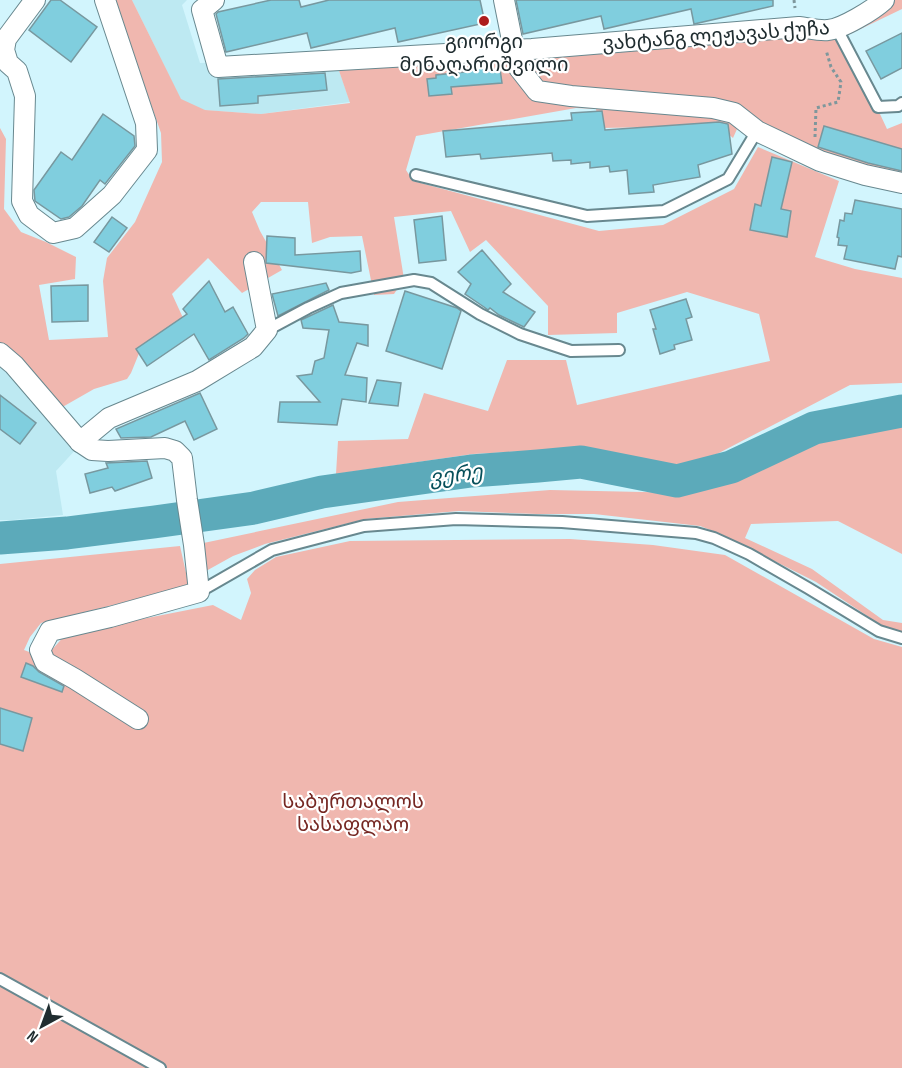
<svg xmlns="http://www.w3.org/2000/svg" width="902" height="1068" font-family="'Sofia Sans Condensed','Noto Sans Georgian',sans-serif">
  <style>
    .built { fill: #bde9f2 }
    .green { fill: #f0b7af }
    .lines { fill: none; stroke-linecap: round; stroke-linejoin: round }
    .river { stroke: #5caaba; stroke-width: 33 }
    .building { fill: #80cede; stroke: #78989f; stroke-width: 1.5 }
    .lane-casing { stroke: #68888f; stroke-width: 14 }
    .street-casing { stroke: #68888f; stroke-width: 22 }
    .path { stroke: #7e979c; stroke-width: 3; stroke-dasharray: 3 3; stroke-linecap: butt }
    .lane { stroke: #fff; stroke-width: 10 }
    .street { stroke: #fff; stroke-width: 20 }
    .poi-dot { fill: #ad1c1c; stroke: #fff; stroke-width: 2 }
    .labels { text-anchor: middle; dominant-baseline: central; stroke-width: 4.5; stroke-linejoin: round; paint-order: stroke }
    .street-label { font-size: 20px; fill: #202d30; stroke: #fff }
    .poi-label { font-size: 20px; fill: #202d30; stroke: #fff }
    .park-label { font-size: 20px; fill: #752722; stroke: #fff }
    .water-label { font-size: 21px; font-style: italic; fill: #064f5a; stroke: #fff }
  </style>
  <rect width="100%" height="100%" fill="#d2f5fd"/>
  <g class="built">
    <polygon points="132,0 187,0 182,5 200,63 335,59 350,102 261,114 204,110 181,100"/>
    <polygon points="0,357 78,447 56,471 63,515 13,520 0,520"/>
  </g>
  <g class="green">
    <polygon points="114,0 132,0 181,99 205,110 261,114 350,103 335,59 509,53 530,90 728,119 737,129 733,138 719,126 599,128 596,109 576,108 416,136 406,170 413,181 599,231 663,225 734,189 758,147 839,181 815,257 855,269 902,278 902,383 850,385 717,454 676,466 646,463 561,449 473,454 336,474 338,441 408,439 424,393 488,411 507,360 566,360 577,405 770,361 759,314 687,292 617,313 617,333 548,335 548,306 486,240 470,252 451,211 394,217 404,279 394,294 374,295 362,236 330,237 312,243 308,202 261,202 252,212 260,231 282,270 242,293 208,258 172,294 184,320 150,339 140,351 131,373 127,379 94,389 59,409 0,344 0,128 6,139 4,209 21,232 46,242 76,257 75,279 39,285 49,340 108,337 103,281 107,258 135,222 162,162 161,133"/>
    <polygon points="882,0 902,0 902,9 844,37 887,129 902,123 902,175 844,163 760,128 738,110 540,87 520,53 823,29"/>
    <polygon points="902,420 902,554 838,521 751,524 745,538 812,569 883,620 902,623 902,632 884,627 816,582 721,534 700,526 594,514 537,514 459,511 365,519 265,544 233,556 206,571 194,545 398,502 550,490 689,493 707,488 811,438 875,421"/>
    <polygon points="570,539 653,545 725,555 874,639 902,647 902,1068 0,1068 0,564 180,546 189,586 41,623 30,637 24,650 50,660 50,652 66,634 213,605 241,620 251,593 247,579 255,570 276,557 350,541"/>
  </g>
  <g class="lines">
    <polyline class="river" points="0,538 67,533 154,522 254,508 322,492 471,471 538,466 581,462 677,481 731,467 814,428 902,411"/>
  </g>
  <g class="building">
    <polygon points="51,0 60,0 97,27 71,62 29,30"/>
    <polygon points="271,0 299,0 301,7 329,0 480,0 485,23 398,42 395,28 311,48 307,33 226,52 216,14 218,12"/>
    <polygon points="516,0 773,0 773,6 694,24 691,9 604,29 601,16 523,34"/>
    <polygon points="902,33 902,68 881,79 866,51"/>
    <polygon points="485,67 485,70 500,69 502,83 451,87 452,94 429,96 427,79 436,78 436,75 464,72 463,69"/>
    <polygon points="325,73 327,90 258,96 258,103 220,106 218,79"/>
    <polygon points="602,111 605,130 719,122 728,124 732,154 698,165 700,177 653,185 654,192 629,194 627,170 610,172 609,166 590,168 590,162 571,164 571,160 553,161 552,153 481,159 480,154 446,157 443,131 572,120 571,113"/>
    <polygon points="103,114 134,136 135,146 105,184 100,180 82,206 69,217 61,219 35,201 34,190 61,152 72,160"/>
    <polygon points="824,126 902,149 902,171 868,163 818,147"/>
    <polygon points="772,157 792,162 781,209 791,211 787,237 750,230 755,204 761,206"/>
    <polygon points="855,200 902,209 902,257 898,256 895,269 844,259 847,246 838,245 839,238 837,237 840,220 844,221 845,213 852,214"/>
    <polygon points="442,216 446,260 419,263 414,220"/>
    <polygon points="112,217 127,228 109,252 94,242"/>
    <polygon points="267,236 295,238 295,255 360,251 361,271 351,273 266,263"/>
    <polygon points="482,250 511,284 503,292 535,312 524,327 499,315 490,308 488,310 484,307 465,294 471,284 458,272"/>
    <polygon points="209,281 225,312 233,307 248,334 244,338 209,360 194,334 147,366 136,349 187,314 183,309"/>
    <polygon points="326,283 329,290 278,316 272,294"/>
    <polygon points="88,285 88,321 52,322 51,286"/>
    <polygon points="405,291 457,308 461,311 442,369 386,351"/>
    <polygon points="686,299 692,317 686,319 692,340 674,345 675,349 660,354 653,329 656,329 650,310"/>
    <polygon points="333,305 339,322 368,325 368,346 357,343 345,375 367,378 366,402 342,399 337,425 278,422 280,402 320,402 297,376 312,374 315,361 324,358 329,330 303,328 301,320"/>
    <polygon points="377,380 401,383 398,406 369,403"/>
    <polygon points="200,393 217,429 194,440 185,421 151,437 121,438 116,429"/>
    <polygon points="0,395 36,423 20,444 0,429"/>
    <polygon points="147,461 152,478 115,491 112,487 90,493 85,474 108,468 106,463"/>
    <polygon points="26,663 33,666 39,672 64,686 62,692 21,677"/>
    <polygon points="0,708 32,718 23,751 0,744"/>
  </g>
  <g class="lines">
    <g class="lane-casing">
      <g id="lane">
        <polyline points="837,29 878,107 898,106 902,103"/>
        <polyline points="416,175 587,216 664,211 728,179 757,131"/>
        <polyline points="267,330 308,308 341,293 414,280 431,283 480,314 520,334 571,351 619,350"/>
        <polyline points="199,592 272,550 364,526 456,519 562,522 696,533 714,538 749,554 808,588 879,631 902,638"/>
        <polyline points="0,979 160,1068"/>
      </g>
    </g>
    <g class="street-casing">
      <g id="street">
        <polyline points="35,0 6,39 4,50 8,63 17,71 25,96 22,201 29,215 53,233 75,228 112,195 147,150 146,123 105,0"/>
        <path d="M214 0 202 10 218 67 532 49 799 27C808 28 819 31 828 30 842 29 873 10 884 0"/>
        <polyline points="504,0 514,50 519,68 537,91 571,96 713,108 734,113 757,131 820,161 865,175 902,183"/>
        <polyline points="0,353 14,365 80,442 109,418 197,381 253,347 267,330 254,262"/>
        <polyline points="80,442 92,450 108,451 165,448 175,451 182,458 187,500 194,545 199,592 110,617 50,631 40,650 45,662 75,679 138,719"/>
      </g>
    </g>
    <g class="path">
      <polyline points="794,0 795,8"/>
      <polyline points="815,137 816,108 838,102 841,82 831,67 826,50"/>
    </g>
    <use href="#lane" class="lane"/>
    <use href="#street" class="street"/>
  </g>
  <circle class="poi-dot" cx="484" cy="21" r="6"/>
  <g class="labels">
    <g class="street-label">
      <text transform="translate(716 36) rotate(-4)">ვახტანგ ლეჟავას ქუჩა</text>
    </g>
    <g class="poi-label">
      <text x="484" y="42">გიორგი<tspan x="484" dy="23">მენაღარიშვილი</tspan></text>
    </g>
    <g class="park-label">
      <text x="353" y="802">საბურთალოს<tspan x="353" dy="23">სასაფლაო</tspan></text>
    </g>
    <g class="water-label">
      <text transform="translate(456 475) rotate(-7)">ვერე</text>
    </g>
  </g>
  <g transform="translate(42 1026) rotate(221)" stroke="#ffffff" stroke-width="4.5" paint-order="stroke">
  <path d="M0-4.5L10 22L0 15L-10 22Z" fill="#202d30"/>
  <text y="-9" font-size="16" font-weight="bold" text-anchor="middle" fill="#202d30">N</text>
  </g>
</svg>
